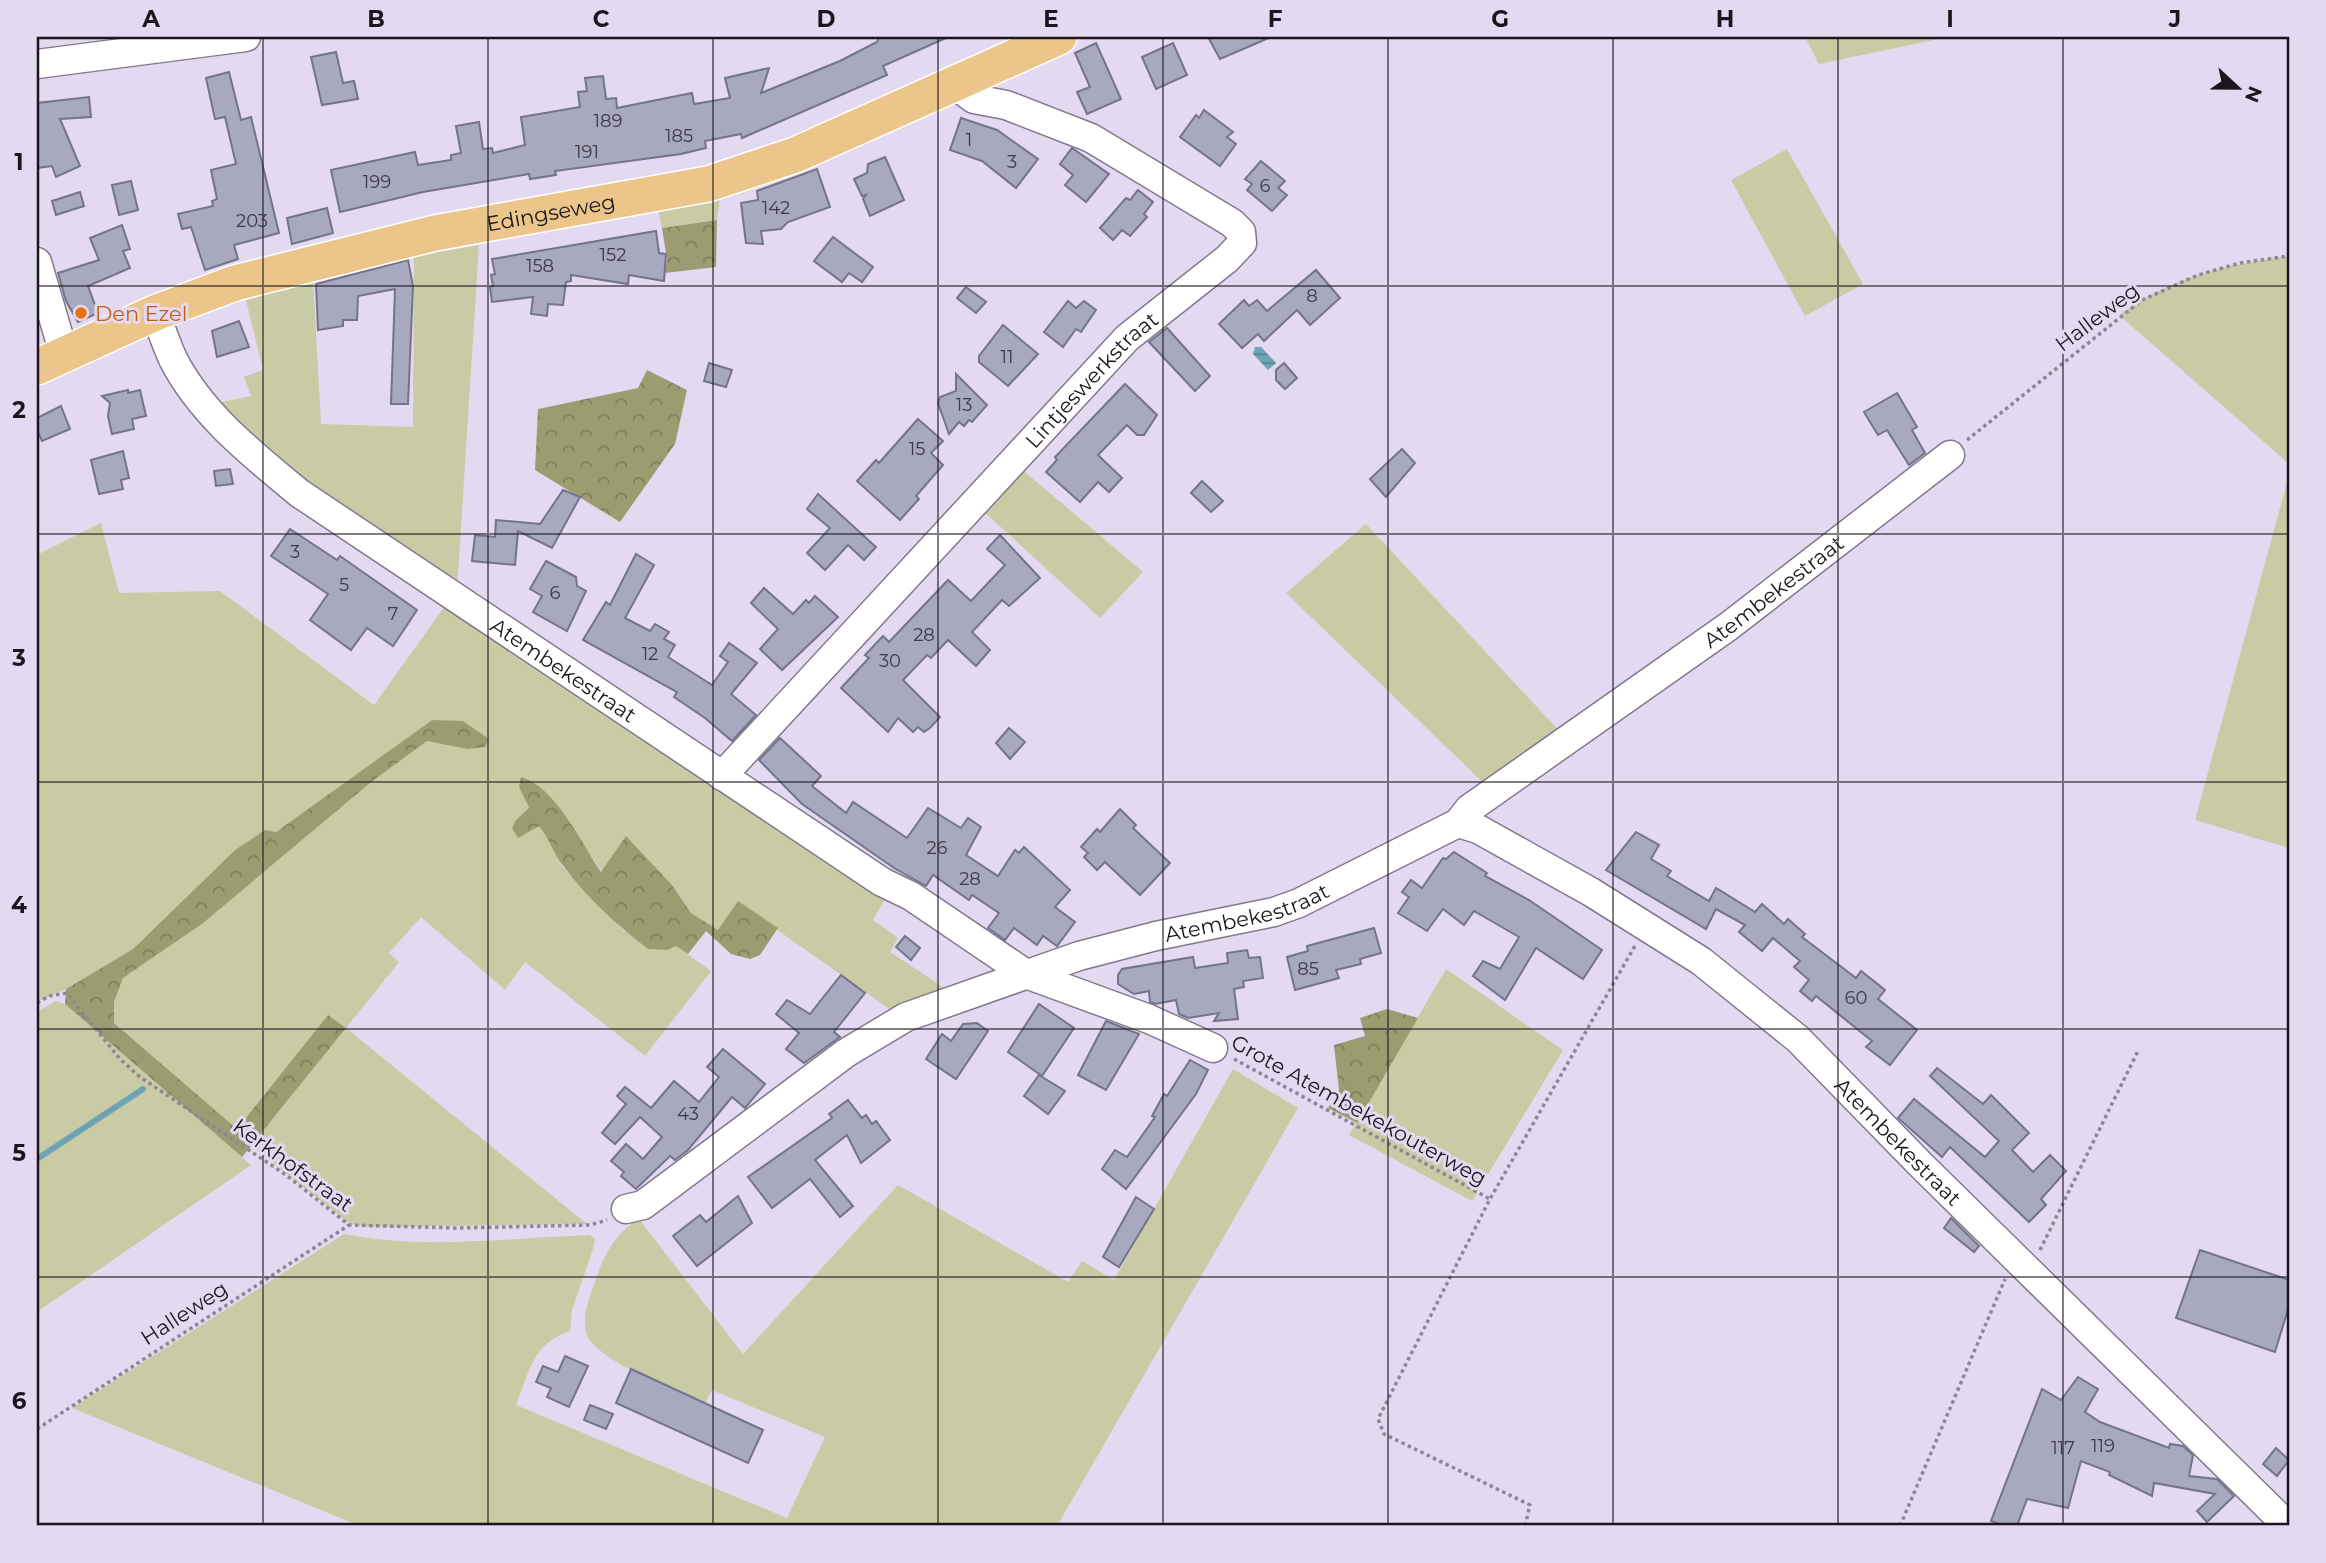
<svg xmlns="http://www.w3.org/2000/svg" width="2326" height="1563" font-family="Montserrat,sans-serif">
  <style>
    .grass { fill: #c9cba4 }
    .forest { fill: url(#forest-crowns) }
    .water { fill: url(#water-rules) }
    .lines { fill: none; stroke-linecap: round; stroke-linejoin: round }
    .stream { stroke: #6ea2b5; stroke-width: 6 }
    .building { fill: #a8a8bf; stroke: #737489; stroke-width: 2 }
    .minor-casing { stroke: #82798d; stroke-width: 31 }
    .major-casing { stroke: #fff; stroke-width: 38 }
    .path { stroke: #8d8697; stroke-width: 3.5; stroke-dasharray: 3.5 3.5; stroke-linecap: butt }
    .minor { stroke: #fff; stroke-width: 28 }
    .major { stroke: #ebc589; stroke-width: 35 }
    .grid { fill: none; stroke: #1a161e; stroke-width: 2; stroke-opacity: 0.55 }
    .food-dot { fill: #e8710a; stroke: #e3d9f0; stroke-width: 2.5 }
    .labels { text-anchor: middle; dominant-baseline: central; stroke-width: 6; stroke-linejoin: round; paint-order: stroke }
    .number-label { font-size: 18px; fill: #3e3a46 }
    .street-label { font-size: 21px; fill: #1a161e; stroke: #e3d9f0 }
    .food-label { font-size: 21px; fill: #c56008; stroke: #e3d9f0; text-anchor: start }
    .neatline { fill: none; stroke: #1a161e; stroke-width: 2.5 }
    .grid-label { font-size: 23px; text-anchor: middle; font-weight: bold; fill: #1a161e }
  </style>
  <defs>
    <pattern id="forest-crowns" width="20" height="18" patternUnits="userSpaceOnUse" patternTransform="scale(1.75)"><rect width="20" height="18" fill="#9b9d71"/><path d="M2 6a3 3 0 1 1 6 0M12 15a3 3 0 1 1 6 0" fill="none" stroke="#7e7f5c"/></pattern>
    <pattern id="water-rules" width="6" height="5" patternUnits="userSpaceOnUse" patternTransform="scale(1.75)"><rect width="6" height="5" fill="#6ea2b5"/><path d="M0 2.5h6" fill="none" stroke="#5a8393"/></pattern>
  </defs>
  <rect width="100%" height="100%" fill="#e3d9f0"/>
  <g class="grass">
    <polygon points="1805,37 1948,37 1819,64"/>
    <polygon points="1787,149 1863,284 1805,316 1731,180"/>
    <polygon points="720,198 717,220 662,228 659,212"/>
    <polygon points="479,245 457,590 290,477 213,404 251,396 244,377 263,370 246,300 313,279 321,424 413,427 414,256"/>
    <path d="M2289 256V464L2119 315C2177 275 2221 266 2289 256Z"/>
    <polygon points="1019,467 1143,572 1100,618 980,508"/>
    <polygon points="2289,475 2289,848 2195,820"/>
    <polygon points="101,523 119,593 220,591 374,705 445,606 885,899 873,920 898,938 890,952 955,995 898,1015 738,902 718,930 691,913 672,885 626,837 602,872 558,807 525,802 529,808 516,820 513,827 518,837 539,825 550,840 562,866 624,931 676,946 711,971 645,1056 525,962 505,990 421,917 389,953 399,962 346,1028 587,1224 368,1227 350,1224 251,1146 346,1028 328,1015 237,1130 114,1023 114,1002 123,978 202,924 370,783 427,741 444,744 432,720 276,832 265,830 235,850 133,949 66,989 37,1002 37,555"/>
    <polygon points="1366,524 1565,737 1491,790 1286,593"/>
    <polygon points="1446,969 1563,1050 1472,1201 1349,1135"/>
    <polygon points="56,1001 65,1004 251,1165 37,1312 37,1012"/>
    <path d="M1233 1069 1298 1108 1057 1526H360L72 1408 344 1234C423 1250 510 1238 590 1235L595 1239 594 1246 572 1310 570 1331C533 1343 529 1372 516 1405L787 1518 825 1437 712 1390 705 1403C679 1391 592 1360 586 1332 582 1315 590 1296 596 1279 604 1254 616 1233 639 1219L743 1354 898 1185 1068 1282 1082 1261 1114 1280Z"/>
  </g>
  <g class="forest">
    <polygon points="717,220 716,267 665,273 667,259 662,228"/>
    <polygon points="647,370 687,390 675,444 620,522 535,470 538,409 638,388"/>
    <polygon points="432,720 463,721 489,739 485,747 468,749 427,741 370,783 202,924 123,978 114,1002 114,1023 237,1129 328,1015 346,1028 242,1157 65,1004 66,989 133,949 235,850 265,830 276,832"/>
    <path d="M521 777C555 786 582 844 601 872L626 836 672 885 691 913 718 930 738 901 778 928 760 955 750 959 731 954 706 931 688 954 676 946 667 950 648 949C618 926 588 899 565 868 554 856 550 839 539 826L518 838 512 828 516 820 529 808 519 787Z"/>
    <polygon points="1387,1009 1418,1018 1357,1123 1328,1108 1339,1090 1334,1045 1365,1036 1360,1018"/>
  </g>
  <polygon class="water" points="1255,347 1261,347 1276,363 1268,370 1253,354"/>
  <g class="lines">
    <polyline class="stream" points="37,1159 143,1089"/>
  </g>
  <g class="building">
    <polygon points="879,37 948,37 883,66 887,75 742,138 741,134 705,141 706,148 681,154 555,171 556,175 530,179 529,174 423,192 340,212 331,170 415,152 418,165 451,160 451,155 461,153 456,126 479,122 483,149 492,148 493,153 525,145 521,117 580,107 578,92 587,91 585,78 603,76 606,99 616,98 617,108 692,93 694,104 730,98 725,78 769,68 761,93 840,61 877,42"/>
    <polygon points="1208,37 1271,37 1220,59"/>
    <polygon points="1096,43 1121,99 1087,114 1077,92 1090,87 1075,53"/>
    <polygon points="1173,43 1187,75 1156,89 1142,57"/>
    <polygon points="336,52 343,83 354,81 358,99 322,105 311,57"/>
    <polygon points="229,72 241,120 251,117 279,233 234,245 238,259 205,270 191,227 182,229 178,214 213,206 212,201 217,199 211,170 236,164 225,117 215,119 206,78"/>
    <polygon points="89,97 91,117 60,119 80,166 56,177 52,166 37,168 37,103"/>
    <polygon points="1204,110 1233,132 1227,137 1236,144 1220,166 1180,137 1196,115 1199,118"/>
    <polygon points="961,118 997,130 1038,159 1016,188 982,161 950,150"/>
    <polygon points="1072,148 1109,174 1086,202 1065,185 1073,175 1060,164"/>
    <polygon points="885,157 904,200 870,216 863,199 866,195 862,196 854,179 867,173 868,164"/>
    <polygon points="1261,161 1285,181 1278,188 1287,195 1272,211 1247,190 1252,184 1245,179"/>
    <polygon points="817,169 830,207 788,222 781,229 761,231 763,244 746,243 741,203 758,200 757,191"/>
    <polygon points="131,181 138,210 119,215 112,185"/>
    <polygon points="1138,190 1153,202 1144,214 1147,217 1130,236 1122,230 1113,240 1100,228 1126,198 1130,200"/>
    <polygon points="80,192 84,206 56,215 52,201"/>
    <polygon points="327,208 333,233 292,244 287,218"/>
    <polygon points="122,225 130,249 123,251 130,268 88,286 98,313 78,322 66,301 58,273 99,260 90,238"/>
    <polygon points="656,231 659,253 666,254 664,281 629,275 628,284 571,275 571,281 566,282 563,305 548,304 547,316 531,314 533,297 492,302 490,287 493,286 491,275 495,274 492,259"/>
    <polygon points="833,237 873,267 862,282 849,273 842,282 814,261"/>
    <polygon points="408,260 413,286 408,404 391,404 395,289 358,296 357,320 343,320 343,326 318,330 316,284"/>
    <polygon points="1316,270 1340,298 1310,325 1297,310 1264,341 1258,334 1242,348 1219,324 1244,300 1249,306 1257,300 1267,311"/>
    <polygon points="966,287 986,302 976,313 957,298"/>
    <polygon points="1068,301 1076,308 1084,301 1096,310 1081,332 1076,329 1063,347 1044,332"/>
    <polygon points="239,321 249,347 217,357 212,331"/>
    <polygon points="1003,325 1038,354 1008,386 979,362 979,356"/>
    <polygon points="1167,328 1210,376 1195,391 1149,342"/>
    <polygon points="709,363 732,370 726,387 704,381"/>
    <polygon points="1284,363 1297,378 1285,389 1276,380 1276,370"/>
    <polygon points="956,374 987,405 972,422 969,420 964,426 959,422 949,434 938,403 940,397 956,391"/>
    <polygon points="1125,384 1157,415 1144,435 1137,435 1127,425 1098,455 1122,478 1109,492 1098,482 1080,502 1046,472 1057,460 1055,457"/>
    <polygon points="128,390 128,393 140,390 146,416 132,419 134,429 112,434 108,416 110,403 102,396"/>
    <polygon points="1897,393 1917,427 1912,430 1925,453 1909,465 1887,430 1878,435 1864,412"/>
    <polygon points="61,406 70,429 42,441 37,430 37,418"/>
    <polygon points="918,419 943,441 931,453 943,465 916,496 919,499 900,520 857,481 876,460 879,463"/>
    <polygon points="1402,449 1415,463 1386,497 1370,479"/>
    <polygon points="123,451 129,478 121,480 123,489 99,494 91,460"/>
    <polygon points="230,469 233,484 216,486 214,471"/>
    <polygon points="1202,481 1223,501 1211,512 1191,493"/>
    <polygon points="563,490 580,497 552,548 518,531 515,565 472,561 475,535 495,537 496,520 540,524"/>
    <polygon points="818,494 876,547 864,560 848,545 825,570 807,553 830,528 807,509"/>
    <polygon points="290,529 337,560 340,556 417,610 393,646 367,628 351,650 310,620 328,594 271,556"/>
    <polygon points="1000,535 1040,578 1009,606 1002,600 972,632 990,650 976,666 948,640 931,658 927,655 903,680 940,717 930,728 924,732 918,727 913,732 898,718 888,732 841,688 869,658 865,655 883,636 889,642 948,580 971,601 1005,565 987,549"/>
    <polygon points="636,554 654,565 625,618 650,631 655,624 669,632 664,639 675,645 668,657 712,685 728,662 720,656 729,643 757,663 731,694 756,715 732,741 705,718 674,697 677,692 583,640 606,602 610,605"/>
    <polygon points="546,561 576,577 577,586 586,591 567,631 533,612 542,596 530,589"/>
    <polygon points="764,588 793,614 806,600 809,603 815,596 838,617 782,670 760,649 778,629 751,603"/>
    <polygon points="1009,728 1025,742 1010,759 996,743"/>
    <polygon points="780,738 821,776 812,786 846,813 853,802 907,838 928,808 961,828 968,818 981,827 966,855 998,876 1015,850 1019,853 1024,847 1070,890 1055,907 1075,922 1057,946 1043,936 1037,945 1014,928 1005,940 988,928 999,913 972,895 969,900 933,875 926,886 894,868 802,804 759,760"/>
    <polygon points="1120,809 1136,825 1133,828 1170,863 1140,895 1105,862 1097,870 1084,857 1088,853 1081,847 1097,829 1100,832"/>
    <polygon points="1636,832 1659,845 1651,859 1671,871 1667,876 1709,901 1716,888 1755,912 1762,904 1784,924 1788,919 1805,934 1802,937 1856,978 1861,971 1885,990 1878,999 1917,1030 1890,1065 1866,1047 1872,1041 1816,996 1812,1001 1800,991 1809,980 1794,967 1800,961 1773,938 1762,951 1739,932 1745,925 1716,909 1706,929 1606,870"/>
    <polygon points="1454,852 1487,873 1485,876 1529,900 1602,950 1583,979 1536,948 1505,1000 1473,976 1483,961 1500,969 1519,937 1474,911 1464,925 1443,909 1427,931 1398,913 1409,897 1402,892 1411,880 1422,888 1443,858 1446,859"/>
    <polygon points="1374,928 1381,953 1360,959 1361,964 1336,970 1339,978 1295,990 1287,957 1308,951 1307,946"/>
    <polygon points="905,936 920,948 911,960 896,947"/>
    <polygon points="1247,950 1249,958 1260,957 1263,978 1243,981 1244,987 1234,989 1238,1019 1214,1021 1219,1013 1188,1018 1179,1014 1176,1000 1155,1004 1150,1002 1149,991 1134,994 1118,984 1118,975 1122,969 1193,957 1195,968 1228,963 1227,953"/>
    <polygon points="841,975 865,993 834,1032 840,1037 804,1063 786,1049 799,1033 776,1014 787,1000 810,1014"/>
    <polygon points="1039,1004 1074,1028 1042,1076 1008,1052"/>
    <polygon points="1106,1021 1139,1034 1106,1090 1078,1075"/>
    <polygon points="977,1023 988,1031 956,1079 926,1059 942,1034 951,1041 963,1024"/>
    <polygon points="723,1049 765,1084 745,1108 732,1097 688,1150 675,1160 670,1156 636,1189 621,1176 624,1172 611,1161 626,1144 643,1159 662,1137 640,1117 615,1144 602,1133 626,1104 617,1096 625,1087 651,1108 674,1081 699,1102 719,1077 707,1067"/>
    <polygon points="1190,1060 1208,1070 1196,1094 1126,1189 1102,1169 1115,1150 1127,1157 1155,1117 1152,1116 1164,1094 1167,1096"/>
    <polygon points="1937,1068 1983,1104 1991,1095 2029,1133 2012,1150 2033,1172 2050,1155 2066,1171 2041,1199 2046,1205 2029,1222 1950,1147 1942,1157 1898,1118 1914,1099 1985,1157 1999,1141 1930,1076"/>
    <polygon points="1039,1075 1065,1091 1048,1114 1024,1096"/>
    <polygon points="848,1100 862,1118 866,1115 872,1124 876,1121 890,1140 861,1163 847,1135 815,1160 853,1206 840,1217 810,1179 772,1208 748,1177 832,1118 829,1114"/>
    <polygon points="738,1196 752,1223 697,1266 673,1236 700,1215 706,1222"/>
    <polygon points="1136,1197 1154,1209 1119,1267 1103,1257"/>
    <polygon points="1951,1218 1979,1246 1974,1252 1944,1228"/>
    <polygon points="2200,1250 2289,1280 2289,1306 2275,1352 2176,1318"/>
    <polygon points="565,1356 588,1366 569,1407 547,1397 551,1388 536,1382 543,1366 558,1372"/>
    <polygon points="631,1369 763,1430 748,1463 616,1403"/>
    <polygon points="2078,1377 2098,1389 2085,1412 2100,1422 2169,1448 2170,1444 2183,1446 2193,1455 2189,1476 2217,1479 2234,1496 2207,1522 2197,1511 2215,1494 2154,1483 2152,1496 2109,1475 2110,1472 2081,1461 2068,1508 2027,1499 2017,1526 2005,1526 1991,1521 2042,1389 2061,1400"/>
    <polygon points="590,1405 613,1414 606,1429 584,1420"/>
    <polygon points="2276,1448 2289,1460 2277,1476 2263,1464"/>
  </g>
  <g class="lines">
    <g class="minor-casing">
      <g id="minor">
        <polyline points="37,64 246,37"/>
        <polyline points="37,262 64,354"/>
        <path id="s1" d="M155 313C161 328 166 344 173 359 201 414 252 454 299 493L882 882 911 896 1026 974 1149 1019 1213 1048"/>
        <path id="s2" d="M722 776 1127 338 1227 259 1242 243 1241 232 1232 223 1091 138 1006 105 974 99 952 83"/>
        <path id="s3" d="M1458 823 1478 829 1591 892 1701 961 1798 1039 1920 1164 2288 1526"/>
        <path id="s4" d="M626 1209 643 1205 846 1053 906 1017 1079 956 1156 936 1274 912 1299 903 1458 823 1469 809 1729 626 1950 455"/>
      </g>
    </g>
    <g class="major-casing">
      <g id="major">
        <path id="s5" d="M37 367 155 313 235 283 435 233 708 184 795 155 1059 37"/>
      </g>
    </g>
    <g class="path">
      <polyline points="1967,440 2142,300 2198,275 2240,263 2289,256"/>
      <polyline points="37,1003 49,996 67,993 120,1059 140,1077 286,1175 349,1225 457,1228 590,1225 607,1220"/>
      <polyline points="1234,1059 1490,1199"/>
      <polyline points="2040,1250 2138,1051"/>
      <polyline points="37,1429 349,1225"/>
      <polyline points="1525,1526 1530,1505 1384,1434 1378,1419 1490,1199 1636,944"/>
      <polyline points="1900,1526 2005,1279"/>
    </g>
    <use href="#minor" class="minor"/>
    <use href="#major" class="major"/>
  </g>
  <path class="grid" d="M263 37V1526M488 37V1526M713 37V1526M938 37V1526M1163 37V1526M1388 37V1526M1613 37V1526M1838 37V1526M2063 37V1526M37 286H2289M37 534H2289M37 782H2289M37 1029H2289M37 1277H2289"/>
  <circle class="food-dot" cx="81" cy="313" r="7"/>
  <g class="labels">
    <g class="number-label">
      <text x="608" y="121">189</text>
      <text x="679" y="136">185</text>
      <text x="969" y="140">1</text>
      <text x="587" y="152">191</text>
      <text x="1012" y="162">3</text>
      <text x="377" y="182">199</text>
      <text x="1265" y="186">6</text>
      <text x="776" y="208">142</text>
      <text x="252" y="221">203</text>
      <text x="613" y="255">152</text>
      <text x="540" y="266">158</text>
      <text x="1312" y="296">8</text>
      <text x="1007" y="357">11</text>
      <text x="964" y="405">13</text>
      <text x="917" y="449">15</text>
      <text x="295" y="552">3</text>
      <text x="344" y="585">5</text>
      <text x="555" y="593">6</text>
      <text x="393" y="614">7</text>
      <text x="924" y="635">28</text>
      <text x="650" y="654">12</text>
      <text x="890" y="661">30</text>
      <text x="937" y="848">26</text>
      <text x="970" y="879">28</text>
      <text x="1308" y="969">85</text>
      <text x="1856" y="998">60</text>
      <text x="688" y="1114">43</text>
      <text x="2103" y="1446">119</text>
      <text x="2063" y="1448">117</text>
    </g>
    <g class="street-label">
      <text stroke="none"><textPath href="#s5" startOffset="539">Edingseweg</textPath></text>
      <text transform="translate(2097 317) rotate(-37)">Halleweg</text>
      <text stroke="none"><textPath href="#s2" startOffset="542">Lintjeswerkstraat</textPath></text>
      <text stroke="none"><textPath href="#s4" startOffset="1321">Atembekestraat</textPath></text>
      <text stroke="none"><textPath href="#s1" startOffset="553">Atembekestraat</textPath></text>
      <text stroke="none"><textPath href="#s4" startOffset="698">Atembekestraat</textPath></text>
      <text transform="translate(1359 1110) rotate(29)">Grote Atembekekouterweg</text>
      <text stroke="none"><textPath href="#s3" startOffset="548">Atembekestraat</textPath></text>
      <text transform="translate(293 1165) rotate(36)">Kerkhofstraat</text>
      <text transform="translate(184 1313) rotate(-33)">Halleweg</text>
    </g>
    <g class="food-label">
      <text x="95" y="313">Den Ezel</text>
    </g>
  </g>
  <rect width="2326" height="1563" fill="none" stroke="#e3d9f0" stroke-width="77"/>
  <g transform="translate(2238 88) rotate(112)" stroke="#e3d9f0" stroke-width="5" paint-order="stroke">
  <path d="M0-5L12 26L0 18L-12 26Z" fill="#1a161e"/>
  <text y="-10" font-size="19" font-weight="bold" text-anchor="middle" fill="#1a161e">N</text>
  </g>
  <rect x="38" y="38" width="2250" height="1486" class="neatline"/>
  <g class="grid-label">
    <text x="151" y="27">A</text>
    <text x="376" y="27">B</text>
    <text x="601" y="27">C</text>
    <text x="826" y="27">D</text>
    <text x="1051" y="27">E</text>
    <text x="1275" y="27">F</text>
    <text x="1500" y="27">G</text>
    <text x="1725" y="27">H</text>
    <text x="1950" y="27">I</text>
    <text x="2175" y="27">J</text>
    <text x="19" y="170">1</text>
    <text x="19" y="418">2</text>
    <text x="19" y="666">3</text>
    <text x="19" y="913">4</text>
    <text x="19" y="1161">5</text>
    <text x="19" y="1409">6</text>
  </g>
</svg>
